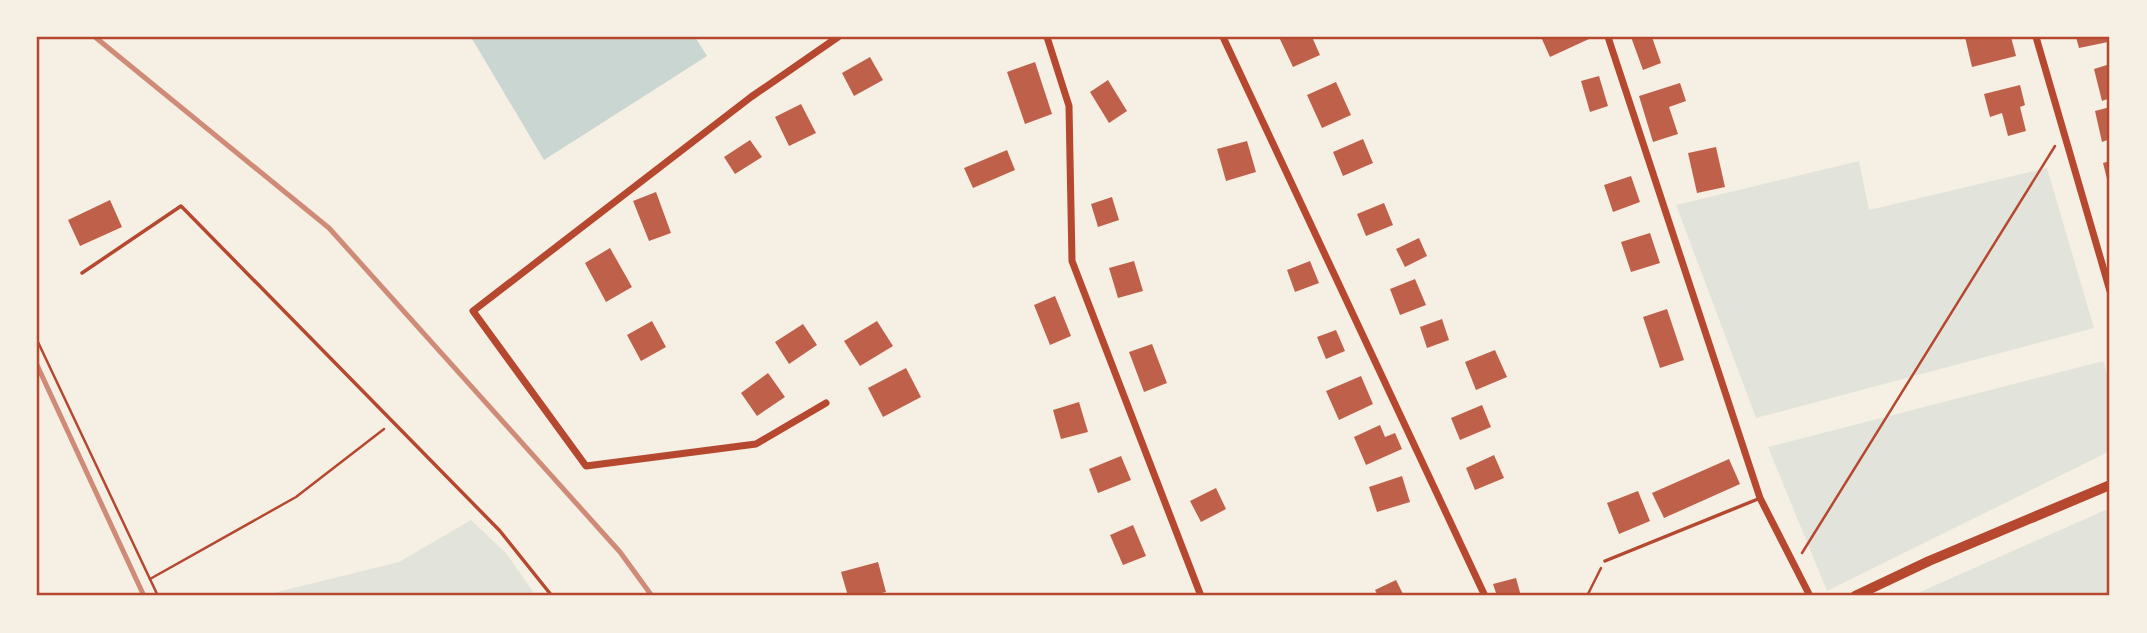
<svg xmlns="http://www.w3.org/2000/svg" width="2147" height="633" font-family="'IBM Plex Sans',sans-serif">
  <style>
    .green { fill: #e2e4dc }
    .water { fill: #c9d6d2 }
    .building { fill: #bf614a }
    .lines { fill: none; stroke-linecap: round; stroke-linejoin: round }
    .path { stroke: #b5482f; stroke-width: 2.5 }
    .service { stroke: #b5482f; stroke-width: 3.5 }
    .minor { stroke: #b5482f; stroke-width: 7 }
    .secondary { stroke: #b5482f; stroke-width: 10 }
    .rail { stroke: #cf8b77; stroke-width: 5 }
    .neatline { fill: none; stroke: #b5482f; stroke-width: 2.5 }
  </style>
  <rect width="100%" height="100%" fill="#f6efe4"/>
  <g class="green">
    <polygon points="1859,161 1869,210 2047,168 2094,328 1756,418 1676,205"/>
    <polygon points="2103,361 2110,385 2110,451 1827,591 1768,447"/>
    <polygon points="2110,508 2110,596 1911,596"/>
    <polygon points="471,520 506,553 536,596 261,596 399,562"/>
  </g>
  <polygon class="water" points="471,37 695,37 707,56 544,160"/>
  <g class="building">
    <polygon points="1279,37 1312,37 1320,55 1293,67"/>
    <polygon points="1541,37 1588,37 1589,39 1550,57"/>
    <polygon points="1631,37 1652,37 1661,63 1643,70"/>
    <polygon points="1965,37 2011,37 2016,56 1972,67"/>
    <polygon points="2076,37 2107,37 2108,42 2079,48"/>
    <polygon points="870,57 883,80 854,96 842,73"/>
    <polygon points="1035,62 1052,114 1025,124 1007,72"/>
    <polygon points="2110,64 2110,98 2102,101 2094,69"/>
    <polygon points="1599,76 1608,106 1590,112 1581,81"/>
    <polygon points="1108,80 1127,111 1109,123 1090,92"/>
    <polygon points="1336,82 1351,115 1322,128 1307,95"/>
    <polygon points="1680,83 1686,101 1669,107 1678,134 1653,142 1639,96"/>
    <polygon points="2020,85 2025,105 2020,107 2026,131 2008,136 2002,113 1990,117 1984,94"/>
    <polygon points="801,104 816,133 789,146 775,117"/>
    <polygon points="2110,107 2110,139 2102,142 2095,111"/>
    <polygon points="1363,139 1373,163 1343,176 1333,152"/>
    <polygon points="750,140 762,157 735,174 724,157"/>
    <polygon points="1247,141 1256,172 1226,181 1217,149"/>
    <polygon points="1716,147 1725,187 1697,193 1688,153"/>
    <polygon points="1007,150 1015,170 973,188 964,168"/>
    <polygon points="2110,161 2110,187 2109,187 2103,163"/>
    <polygon points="1631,176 1640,202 1613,212 1604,185"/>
    <polygon points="656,192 671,233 649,241 633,201"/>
    <polygon points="1112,197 1119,220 1098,227 1091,204"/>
    <polygon points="110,200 122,227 80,246 68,220"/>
    <polygon points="1384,203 1393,225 1366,236 1357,214"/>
    <polygon points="1650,233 1660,263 1631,272 1621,242"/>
    <polygon points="1419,238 1427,256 1405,267 1396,249"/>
    <polygon points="610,248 632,287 606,302 585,263"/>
    <polygon points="1134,261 1143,291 1118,298 1109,268"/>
    <polygon points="1310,261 1319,283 1295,292 1287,270"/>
    <polygon points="1415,279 1426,305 1400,315 1390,289"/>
    <polygon points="1055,296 1071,336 1050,345 1034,305"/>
    <polygon points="1667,309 1684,360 1660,368 1643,317"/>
    <polygon points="1442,319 1449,340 1427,348 1420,327"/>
    <polygon points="652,321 666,347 641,361 627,335"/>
    <polygon points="877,321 893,346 860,366 844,341"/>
    <polygon points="803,324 817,345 789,364 775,342"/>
    <polygon points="1336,330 1345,351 1326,359 1317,337"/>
    <polygon points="1152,344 1167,383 1144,392 1129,352"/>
    <polygon points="1495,350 1507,377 1476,390 1465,362"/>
    <polygon points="906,368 921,397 883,417 868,388"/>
    <polygon points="768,373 785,397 757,416 741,393"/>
    <polygon points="1361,376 1373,404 1339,420 1326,391"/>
    <polygon points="1079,402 1088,432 1061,439 1053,410"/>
    <polygon points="1482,405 1491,427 1460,440 1451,418"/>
    <polygon points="1380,425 1385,437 1395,433 1402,449 1366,465 1354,437"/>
    <polygon points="1494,455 1504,478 1475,490 1466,468"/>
    <polygon points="1121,456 1131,480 1098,493 1089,469"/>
    <polygon points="1729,459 1740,484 1664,518 1652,493"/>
    <polygon points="1402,476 1410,502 1377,512 1369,487"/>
    <polygon points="1216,488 1226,509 1201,522 1190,501"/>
    <polygon points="1638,491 1650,521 1619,534 1607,503"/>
    <polygon points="1133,525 1146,556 1123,565 1110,535"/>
    <polygon points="878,562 886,592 870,596 848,596 841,572"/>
    <polygon points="1516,578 1521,596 1497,596 1493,584"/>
    <polygon points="1396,580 1404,596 1378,596 1375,590"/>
  </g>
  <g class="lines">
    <g class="path">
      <polyline points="37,340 158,596"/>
      <polyline points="1802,553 2055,146"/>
      <polyline points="150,579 296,497 384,429"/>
      <polyline points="1587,596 1601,568"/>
    </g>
    <g class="service">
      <polyline points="82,273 181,206 500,531 552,596"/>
      <polyline points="1605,561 1758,499"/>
    </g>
    <g class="minor">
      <polyline points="1047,37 1069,106 1072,261 1201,596"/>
      <polyline points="1223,37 1485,596"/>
      <polyline points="1608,37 1760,498 1810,596"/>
      <polyline points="2036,37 2110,291"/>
      <polyline points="826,403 756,444 586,466 473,311 751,97 838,37"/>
    </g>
    <polyline class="secondary" points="1855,596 1929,561 2110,485"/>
    <g class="rail">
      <polyline points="95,37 329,228 620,552 652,596"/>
      <polyline points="37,365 144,596"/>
    </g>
  </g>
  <rect width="2147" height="633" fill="none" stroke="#f6efe4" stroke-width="77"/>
  <rect x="38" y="38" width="2070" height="556" class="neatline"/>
</svg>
